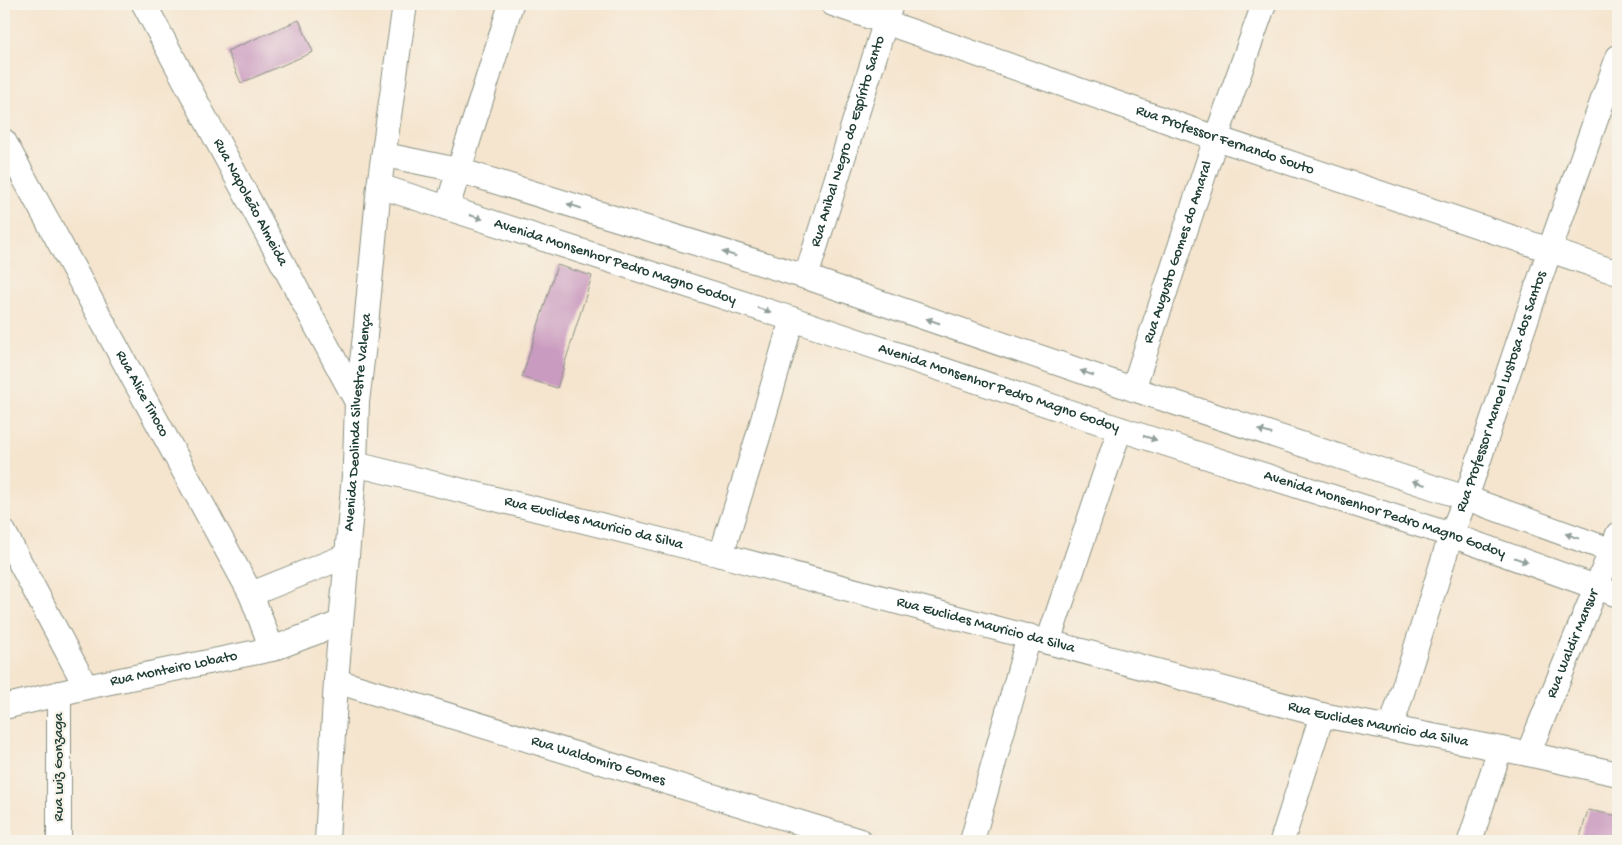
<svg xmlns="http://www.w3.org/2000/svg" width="1622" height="845" font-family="'Gochi Hand',sans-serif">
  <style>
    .building { fill: #ca9bc0 }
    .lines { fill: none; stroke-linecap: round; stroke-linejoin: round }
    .minor-casing { stroke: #8a9182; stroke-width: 26 }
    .minor { stroke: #fff; stroke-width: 24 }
    .oneway { fill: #8f9e9a }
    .labels { text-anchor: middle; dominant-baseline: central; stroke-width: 4.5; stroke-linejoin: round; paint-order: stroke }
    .street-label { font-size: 15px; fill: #1f3d34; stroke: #f7f3e8 }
  </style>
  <rect width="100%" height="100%" fill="#f7f3e8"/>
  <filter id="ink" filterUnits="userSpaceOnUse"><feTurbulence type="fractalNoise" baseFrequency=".02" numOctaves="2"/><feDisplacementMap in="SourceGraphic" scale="10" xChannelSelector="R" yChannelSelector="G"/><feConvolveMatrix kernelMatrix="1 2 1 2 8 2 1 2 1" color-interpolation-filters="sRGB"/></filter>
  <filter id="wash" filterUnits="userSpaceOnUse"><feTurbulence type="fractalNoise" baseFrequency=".0096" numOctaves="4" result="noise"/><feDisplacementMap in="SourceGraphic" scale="20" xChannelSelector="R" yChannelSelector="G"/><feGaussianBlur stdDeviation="1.12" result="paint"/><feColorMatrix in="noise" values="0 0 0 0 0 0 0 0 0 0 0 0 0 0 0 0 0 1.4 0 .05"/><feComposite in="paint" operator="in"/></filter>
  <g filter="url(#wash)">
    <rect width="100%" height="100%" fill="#f5e5cf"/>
    <g id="blocks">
      <g class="building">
        <polygon points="169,4 182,4 171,7"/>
        <polygon points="299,20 313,52 241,83 227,51"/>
        <polygon points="557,265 592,276 557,388 522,377"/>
        <polygon points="1588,810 1618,816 1618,841 1579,841"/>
      </g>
    </g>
  </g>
  <g filter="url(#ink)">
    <use href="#blocks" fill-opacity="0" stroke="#8a9182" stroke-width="1"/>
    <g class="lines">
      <g class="minor-casing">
        <g id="minor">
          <path id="s1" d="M144 4 357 402"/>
          <path id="s2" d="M833 4 1216 138 1618 273"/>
          <path id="s3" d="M4 141 251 594 272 649"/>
          <polyline points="385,155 458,170 806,277 1133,389 1466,498 1618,553"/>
          <path id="s4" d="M379 186 792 319 1120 429 1451 535 1618 595"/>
          <polyline points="447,208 511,4"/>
          <path id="s5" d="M806 277 891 4"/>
          <path id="s6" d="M1133 389 1216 138 1264 4"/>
          <path id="s7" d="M355 464 721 555 1322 715 1528 754 1618 774"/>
          <polyline points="4,532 86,687"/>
          <polyline points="721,555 758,437 792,319"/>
          <polyline points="251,594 346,556"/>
          <polyline points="1048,642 1120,429"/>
          <path id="s8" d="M336 681 860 841"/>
          <polyline points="59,693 59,841"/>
          <path id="s9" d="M4 707 86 687 272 649 340 623"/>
          <path id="s10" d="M1391 728 1451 535 1466 498 1550 249 1618 57"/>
          <path id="s11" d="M1528 754 1618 534"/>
          <path id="s12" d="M327 841 336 681 355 464 357 402 365 336 379 186 405 4"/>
          <polyline points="972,841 1029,636"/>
          <polyline points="1282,841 1322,715"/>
          <polyline points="1470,841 1500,749"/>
        </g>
      </g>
      <use href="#minor" class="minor"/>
    </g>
    <defs><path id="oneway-solid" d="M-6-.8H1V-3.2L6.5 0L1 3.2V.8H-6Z" transform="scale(1.25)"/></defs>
    <g class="oneway">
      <use href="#oneway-solid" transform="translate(574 206) rotate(-163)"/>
      <use href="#oneway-solid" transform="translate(476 217) rotate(18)"/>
      <use href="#oneway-solid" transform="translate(729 254) rotate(-163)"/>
      <use href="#oneway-solid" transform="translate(764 310) rotate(18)"/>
      <use href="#oneway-solid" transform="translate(933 321) rotate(-161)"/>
      <use href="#oneway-solid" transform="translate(1087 373) rotate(-161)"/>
      <use href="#oneway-solid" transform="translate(1265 432) rotate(-162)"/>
      <use href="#oneway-solid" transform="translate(1150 438) rotate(18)"/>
      <use href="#oneway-solid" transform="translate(1419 483) rotate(-162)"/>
      <use href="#oneway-solid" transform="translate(1572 536) rotate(-160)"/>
      <use href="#oneway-solid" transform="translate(1521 560) rotate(20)"/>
    </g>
  </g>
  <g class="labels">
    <g class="street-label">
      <text stroke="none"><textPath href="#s5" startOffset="142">Rua Anibal Negro do Espírito Santo</textPath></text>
      <text stroke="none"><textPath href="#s2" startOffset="415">Rua Professor Fernando Souto</textPath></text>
      <text stroke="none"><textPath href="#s1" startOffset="225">Rua Napoleão Almeida</textPath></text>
      <text stroke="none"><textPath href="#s6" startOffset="144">Rua Augusto Gomes do Amaral</textPath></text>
      <text stroke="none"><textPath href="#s4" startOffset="248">Avenida Monsenhor Pedro Magno Godoy</textPath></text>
      <text stroke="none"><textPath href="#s4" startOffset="652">Avenida Monsenhor Pedro Magno Godoy</textPath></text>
      <text stroke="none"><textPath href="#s10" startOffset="354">Rua Professor Manoel Lustosa dos Santos</textPath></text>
      <text stroke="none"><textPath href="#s3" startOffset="288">Rua Alice Tinoco</textPath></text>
      <text stroke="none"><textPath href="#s12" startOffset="420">Avenida Deolinda Silvestre Valença</textPath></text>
      <text stroke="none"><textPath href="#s4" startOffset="1058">Avenida Monsenhor Pedro Magno Godoy</textPath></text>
      <text stroke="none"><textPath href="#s7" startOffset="246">Rua Euclides Mauricio da Silva</textPath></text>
      <text stroke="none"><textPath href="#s7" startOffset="651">Rua Euclides Mauricio da Silva</textPath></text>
      <text stroke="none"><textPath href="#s11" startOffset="119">Rua Waldir Mansur</textPath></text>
      <text stroke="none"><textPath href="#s9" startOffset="174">Rua Monteiro Lobato</textPath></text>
      <text stroke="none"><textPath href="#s7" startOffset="1056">Rua Euclides Mauricio da Silva</textPath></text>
      <text stroke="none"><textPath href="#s8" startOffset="274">Rua Waldomiro Gomes</textPath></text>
      <text transform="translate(59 767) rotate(-90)">Rua Luiz Gonzaga</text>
    </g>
  </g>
  <rect width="1622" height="845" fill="none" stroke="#f7f3e8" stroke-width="20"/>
</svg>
